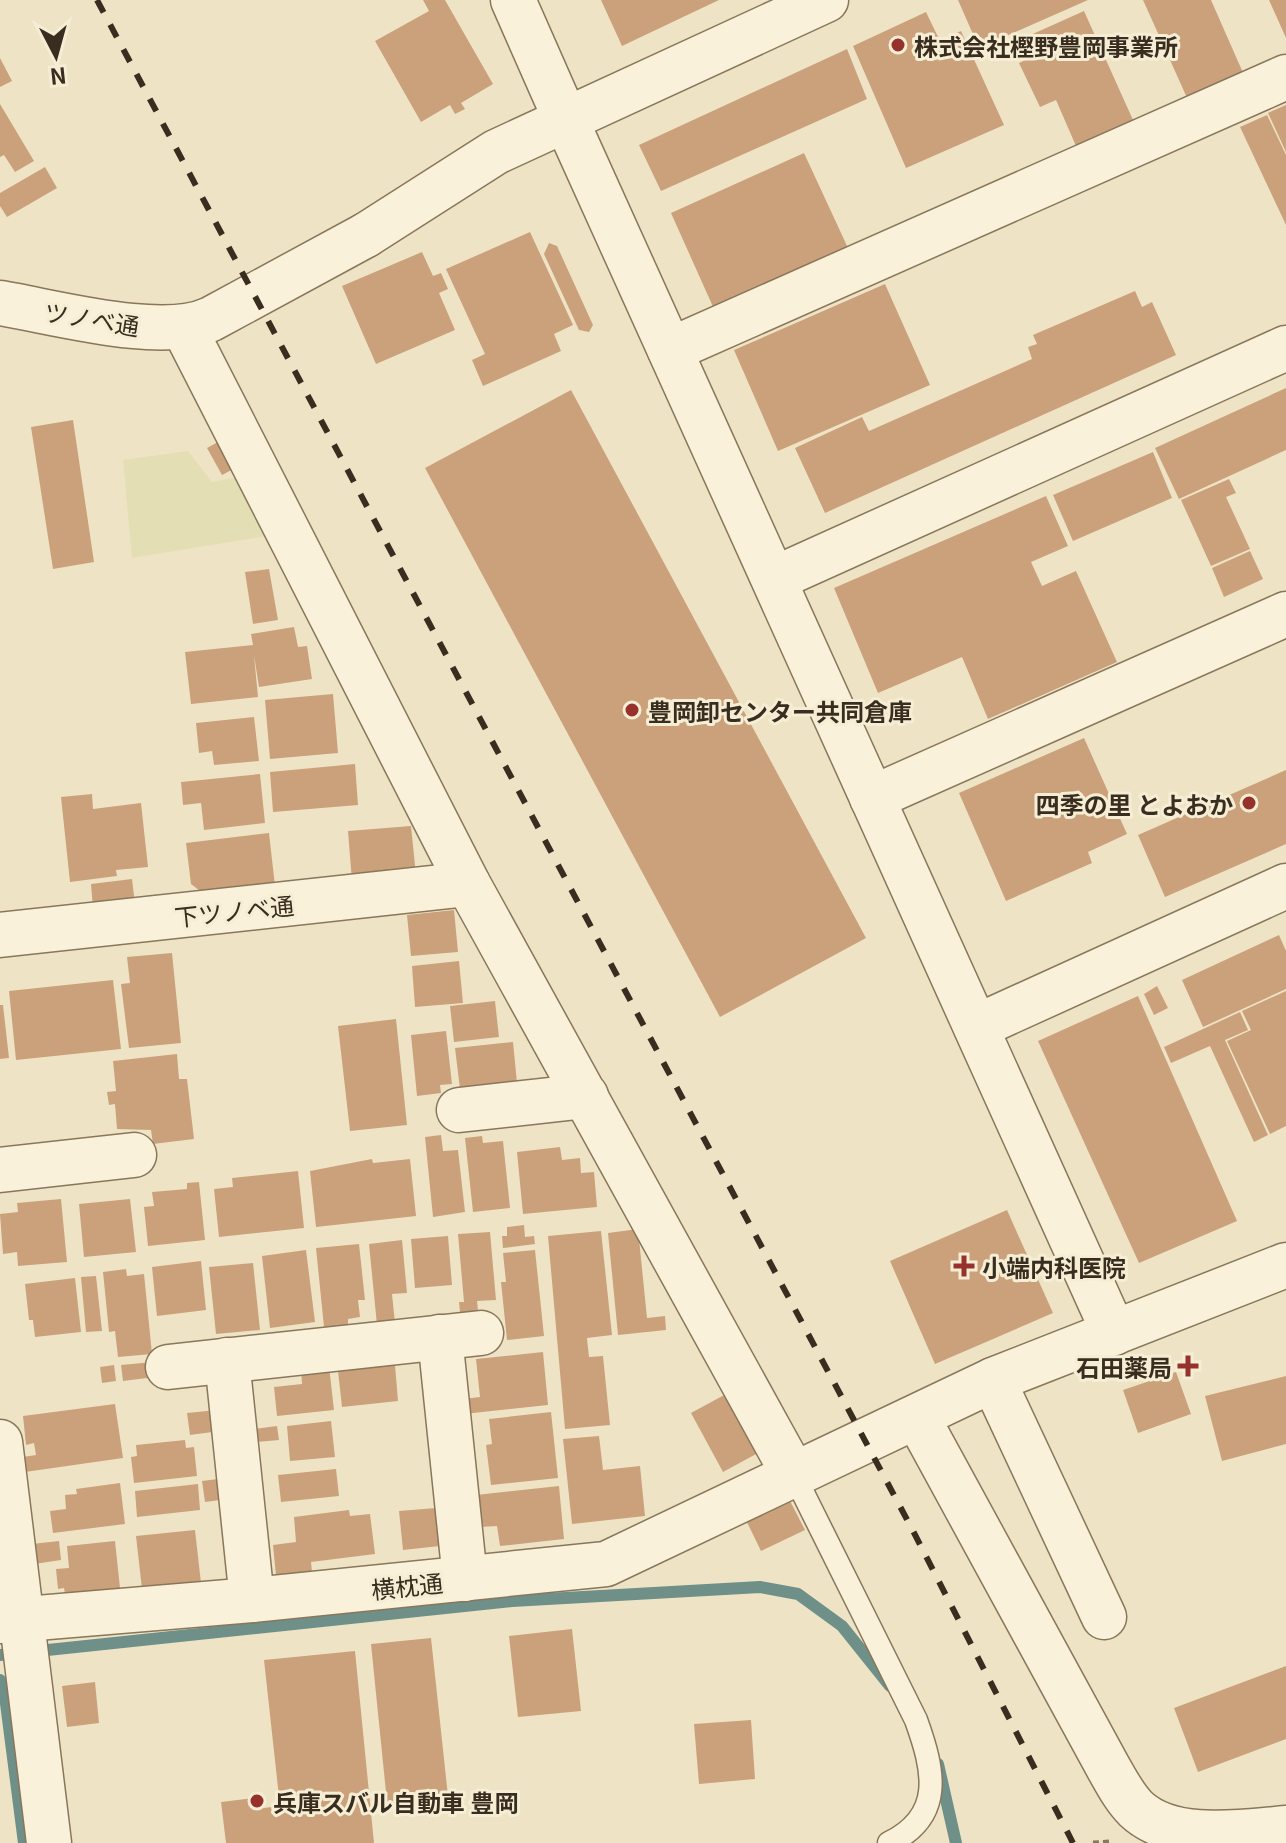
<svg xmlns="http://www.w3.org/2000/svg" width="1286" height="1843" font-family="Georgia,'Noto Sans JP',serif">
  <style>
    .farmland { fill: #e3deb3 }
    .lines { fill: none; stroke-linecap: round; stroke-linejoin: round }
    .stream { stroke: #6e9089; stroke-width: 12 }
    .building { fill: #cba17c }
    .service-casing { stroke: #89765b; stroke-width: 25 }
    .minor-casing { stroke: #89765b; stroke-width: 47 }
    .tertiary-casing { stroke: #89765b; stroke-width: 47 }
    .path { stroke: #89765b; stroke-width: 5; stroke-dasharray: 6 4; stroke-linecap: butt }
    .service { stroke: #f9f1d9; stroke-width: 22 }
    .minor { stroke: #f9f1d9; stroke-width: 44 }
    .tertiary { stroke: #f9f1d9; stroke-width: 44 }
    .rail { stroke: #392d1f; stroke-width: 6; stroke-dasharray: 14 14; stroke-linecap: butt }
    .poi-dot { fill: #97312c; stroke: #f5eed5; stroke-width: 3 }
    .labels { text-anchor: middle; dominant-baseline: central; stroke-width: 6; stroke-linejoin: round; paint-order: stroke }
    .poi-label { font-size: 24px; font-weight: bold; fill: #392d1f; stroke: #f5eed5; text-anchor: start }
    .street-label { font-size: 24px; fill: #392d1f; stroke: #f5eed5 }
  </style>
  <rect width="100%" height="100%" fill="#eee4c5"/>
  <polygon class="farmland" points="188,451 212,482 246,476 273,535 132,558 123,460"/>
  <g class="lines">
    <g class="stream">
      <polyline points="0,1655 512,1601 760,1587 798,1594 842,1626 890,1686"/>
      <polyline points="0,1680 4,1688 24,1843"/>
      <polyline points="938,1764 956,1843"/>
    </g>
  </g>
  <g class="building">
    <polygon points="423,0 445,0 493,84 461,103 465,109 455,114 450,105 421,122 375,41 429,11"/>
    <polygon points="601,0 719,0 622,46"/>
    <polygon points="958,0 1088,0 979,48"/>
    <polygon points="1143,0 1211,0 1244,75 1188,100"/>
    <polygon points="1269,0 1286,0 1286,38"/>
    <polygon points="1084,11 1133,120 1076,146 1056,100 1040,107 1019,63 1034,56 1026,37"/>
    <polygon points="926,12 940,41 961,31 1004,125 906,168 853,46"/>
    <polygon points="847,49 867,99 661,191 639,145"/>
    <polygon points="0,58 12,81 0,87"/>
    <polygon points="0,104 34,161 15,172 4,155 0,157"/>
    <polygon points="1286,105 1286,152 1268,113"/>
    <polygon points="1267,115 1286,155 1286,225 1240,127"/>
    <polygon points="804,153 848,248 714,309 671,213"/>
    <polygon points="45,167 57,188 7,217 0,206 0,193"/>
    <polygon points="530,232 573,325 554,334 561,351 483,386 472,360 485,354 446,269"/>
    <polygon points="549,243 557,246 593,325 589,332 579,330 544,254"/>
    <polygon points="422,252 433,276 441,273 448,289 439,293 455,330 376,364 342,286"/>
    <polygon points="885,284 930,385 778,451 734,350"/>
    <polygon points="1135,291 1142,307 1152,302 1176,355 825,513 795,448 862,417 869,431 1032,359 1028,347 1037,344 1033,335"/>
    <polygon points="1286,388 1286,450 1179,499 1155,448"/>
    <polygon points="571,390 866,938 720,1017 425,468"/>
    <polygon points="73,420 94,562 53,569 31,427"/>
    <polygon points="229,436 243,464 222,475 207,448"/>
    <polygon points="1153,452 1172,498 1073,541 1053,495"/>
    <polygon points="1229,479 1236,493 1226,497 1250,549 1211,566 1181,500"/>
    <polygon points="1046,496 1068,546 1031,562 1042,586 1076,571 1117,662 988,719 962,657 878,693 834,588"/>
    <polygon points="1250,551 1263,579 1224,597 1212,568"/>
    <polygon points="269,569 278,620 253,624 245,572"/>
    <polygon points="294,627 298,647 307,646 312,679 259,687 254,655 258,697 191,704 185,652 253,645 251,634"/>
    <polygon points="333,694 338,753 270,759 265,700"/>
    <polygon points="254,717 259,761 214,765 212,751 199,753 196,723"/>
    <polygon points="1084,738 1127,834 1088,852 1092,863 1006,901 959,793"/>
    <polygon points="355,764 358,805 273,812 270,772"/>
    <polygon points="1286,770 1286,844 1165,897 1138,835"/>
    <polygon points="260,774 265,823 204,830 201,803 183,805 181,782"/>
    <polygon points="92,794 93,809 141,803 148,867 116,870 117,876 70,882 61,797"/>
    <polygon points="411,826 416,875 352,881 348,831"/>
    <polygon points="269,833 275,886 204,894 191,884 186,843"/>
    <polygon points="132,879 135,904 93,909 91,884"/>
    <polygon points="454,910 458,952 411,956 407,915"/>
    <polygon points="1279,935 1286,951 1286,989 1203,1027 1182,980"/>
    <polygon points="172,953 181,1043 129,1048 121,984 130,983 127,957"/>
    <polygon points="459,961 463,1003 415,1007 412,966"/>
    <polygon points="113,980 121,1049 16,1060 9,991"/>
    <polygon points="1157,986 1168,1008 1154,1015 1144,994"/>
    <polygon points="1286,991 1286,1126 1270,1134 1227,1041 1251,1030 1242,1011"/>
    <polygon points="1138,996 1237,1221 1139,1263 1038,1041"/>
    <polygon points="495,1001 499,1037 454,1042 450,1006"/>
    <polygon points="0,1005 3,1005 9,1058 0,1059"/>
    <polygon points="1240,1012 1248,1030 1225,1040 1268,1135 1254,1142 1210,1046 1171,1063 1164,1047"/>
    <polygon points="396,1019 407,1125 350,1131 338,1026"/>
    <polygon points="446,1031 452,1084 440,1085 441,1093 417,1096 411,1035"/>
    <polygon points="513,1042 517,1083 460,1089 455,1048"/>
    <polygon points="177,1054 179,1079 187,1079 194,1139 153,1144 151,1130 117,1129 115,1104 109,1105 107,1092 116,1091 113,1061"/>
    <polygon points="441,1135 443,1151 458,1150 465,1212 433,1217 425,1137"/>
    <polygon points="482,1136 483,1143 503,1141 510,1208 473,1212 465,1138"/>
    <polygon points="560,1147 562,1160 580,1158 581,1173 594,1172 597,1207 523,1214 517,1152"/>
    <polygon points="372,1159 373,1163 410,1159 416,1216 316,1227 310,1171"/>
    <polygon points="298,1171 304,1228 219,1237 214,1189 233,1187 232,1178"/>
    <polygon points="199,1182 205,1240 148,1246 144,1207 154,1206 152,1192 187,1189 187,1183"/>
    <polygon points="61,1199 67,1262 18,1266 17,1252 3,1254 0,1214 18,1212 17,1203"/>
    <polygon points="130,1199 136,1252 84,1257 79,1204"/>
    <polygon points="1007,1210 1053,1313 935,1364 890,1261"/>
    <polygon points="524,1225 525,1237 534,1236 535,1244 503,1248 502,1236 507,1236 507,1227"/>
    <polygon points="638,1229 647,1318 665,1316 666,1330 618,1335 608,1233"/>
    <polygon points="601,1231 612,1335 587,1338 589,1357 603,1356 610,1425 565,1429 548,1236"/>
    <polygon points="490,1232 496,1300 477,1301 479,1321 461,1322 459,1302 464,1302 458,1234"/>
    <polygon points="448,1236 452,1285 415,1288 411,1239"/>
    <polygon points="402,1240 407,1293 392,1294 395,1323 377,1325 369,1244"/>
    <polygon points="359,1244 365,1300 358,1300 360,1317 348,1319 348,1325 324,1327 316,1248"/>
    <polygon points="306,1250 315,1322 270,1328 262,1256"/>
    <polygon points="535,1250 544,1336 507,1340 501,1282 506,1282 503,1253"/>
    <polygon points="201,1261 206,1310 157,1316 152,1267"/>
    <polygon points="253,1263 260,1330 216,1334 209,1267"/>
    <polygon points="126,1269 127,1276 144,1274 152,1354 118,1357 115,1331 109,1332 103,1272"/>
    <polygon points="96,1276 102,1331 86,1332 81,1277"/>
    <polygon points="75,1278 81,1332 35,1337 33,1320 29,1320 25,1284"/>
    <polygon points="543,1352 548,1405 464,1414 463,1399 480,1397 476,1359"/>
    <polygon points="153,1362 155,1377 123,1381 121,1365"/>
    <polygon points="114,1365 116,1381 102,1383 100,1367"/>
    <polygon points="395,1365 398,1401 342,1407 338,1371"/>
    <polygon points="329,1366 334,1410 277,1416 274,1387 302,1384 301,1369"/>
    <polygon points="1176,1372 1191,1414 1138,1433 1123,1390"/>
    <polygon points="1286,1376 1286,1444 1222,1461 1205,1396"/>
    <polygon points="726,1394 758,1453 723,1472 691,1413"/>
    <polygon points="115,1404 123,1458 25,1472 23,1457 36,1455 34,1443 26,1445 23,1416"/>
    <polygon points="217,1410 220,1431 190,1435 187,1413"/>
    <polygon points="551,1412 558,1478 491,1485 486,1445 492,1444 489,1419"/>
    <polygon points="331,1421 335,1457 290,1461 287,1426"/>
    <polygon points="277,1426 279,1440 247,1443 246,1430"/>
    <polygon points="599,1436 603,1470 640,1466 645,1516 572,1524 563,1439"/>
    <polygon points="185,1440 186,1448 194,1447 197,1476 134,1483 131,1457 137,1456 136,1445"/>
    <polygon points="336,1469 339,1496 281,1502 278,1475"/>
    <polygon points="226,1478 228,1499 205,1502 202,1481"/>
    <polygon points="120,1483 125,1524 53,1533 50,1511 66,1509 65,1495 77,1494 76,1489"/>
    <polygon points="198,1484 200,1510 137,1517 135,1491"/>
    <polygon points="559,1486 564,1539 500,1546 497,1526 480,1527 476,1495"/>
    <polygon points="787,1495 805,1530 761,1551 744,1516"/>
    <polygon points="436,1508 440,1546 403,1550 399,1511"/>
    <polygon points="349,1510 350,1516 370,1514 375,1554 311,1562 312,1572 276,1576 273,1545 296,1542 294,1517"/>
    <polygon points="195,1530 201,1583 142,1589 136,1536"/>
    <polygon points="59,1541 61,1560 34,1564 32,1544"/>
    <polygon points="115,1541 120,1588 65,1594 64,1588 58,1589 56,1569 69,1568 67,1546"/>
    <polygon points="572,1629 581,1711 518,1717 509,1636"/>
    <polygon points="431,1638 448,1796 387,1802 371,1644"/>
    <polygon points="355,1651 374,1843 226,1843 221,1802 262,1797 264,1808 280,1806 264,1660"/>
    <polygon points="1286,1666 1286,1739 1198,1772 1174,1708"/>
    <polygon points="95,1682 99,1723 67,1727 62,1686"/>
    <polygon points="751,1720 755,1779 699,1784 694,1724"/>
  </g>
  <g class="lines">
    <g class="service-casing">
      <path id="service" d="M794 1475 916 1720C934 1770 945 1816 889 1843"/>
    </g>
    <g class="minor-casing">
      <g id="minor">
        <polyline points="513,0 565,118"/>
        <path d="M0 303C55 312 162 342 211 319L366 235"/>
        <polyline points="184,328 468,884 794,1475"/>
        <polyline points="670,350 1286,77"/>
        <polyline points="774,579 1286,348"/>
        <polyline points="872,798 1286,614"/>
        <polyline points="0,935 468,884"/>
        <polyline points="976,1027 1286,886"/>
        <polyline points="459,1110 586,1096"/>
        <polyline points="0,1170 134,1155"/>
        <polyline points="440,1337 465,1579"/>
        <polyline points="227,1360 252,1600"/>
        <polyline points="168,1367 481,1333"/>
        <path d="M917 1417 1108 1767C1116 1781 1124 1797 1136 1809 1172 1843 1240 1832 1286 1828"/>
        <polyline points="0,1442 49,1843"/>
        <polyline points="0,1621 252,1600 606,1564 993,1380 1104,1617"/>
      </g>
    </g>
    <g class="tertiary-casing">
      <g id="tertiary">
        <polyline points="565,118 1114,1333"/>
        <polyline points="366,235 496,152 826,0"/>
        <polyline points="993,1380 1286,1265"/>
      </g>
    </g>
    <polyline class="path" points="1093,1843 1109,1842"/>
    <use href="#service" class="service"/>
    <use href="#minor" class="minor"/>
    <use href="#tertiary" class="tertiary"/>
    <polyline class="rail" points="97,0 911,1527 1073,1843"/>
  </g>
  <g class="poi-dot">
    <circle cx="898" cy="45" r="8"/>
    <circle cx="632" cy="710" r="8"/>
    <circle cx="1249" cy="803" r="8"/>
    <path d="M960 1254h8v8h8v8h-8v8h-8v-8h-8v-8h8z"/>
    <path d="M1184 1354h8v8h8v8h-8v8h-8v-8h-8v-8h8z"/>
    <circle cx="257" cy="1801" r="8"/>
  </g>
  <g class="labels">
    <g class="poi-label">
      <text x="914" y="45">株式会社樫野豊岡事業所</text>
      <text x="648" y="710">豊岡卸センター共同倉庫</text>
      <text x="1233" y="803" text-anchor="end">四季の里 とよおか</text>
      <text x="982" y="1266">小端内科医院</text>
      <text x="1172" y="1366" text-anchor="end">石田薬局</text>
      <text x="273" y="1801">兵庫スバル自動車 豊岡</text>
    </g>
    <g class="street-label">
      <text transform="translate(92 318) rotate(9)">ツノベ通</text>
      <text transform="translate(234 910) rotate(-6)">下ツノベ通</text>
      <text transform="translate(407 1585) rotate(-6)">横枕通</text>
    </g>
  </g>
  <g transform="translate(56 56) rotate(174)" stroke="#f5eed5" stroke-width="6" paint-order="stroke">
  <path d="M0-6L14 30L0 20L-14 30Z" fill="#392d1f"/>
  <text y="-12" font-size="22" font-weight="bold" text-anchor="middle" fill="#392d1f">N</text>
  </g>
</svg>
